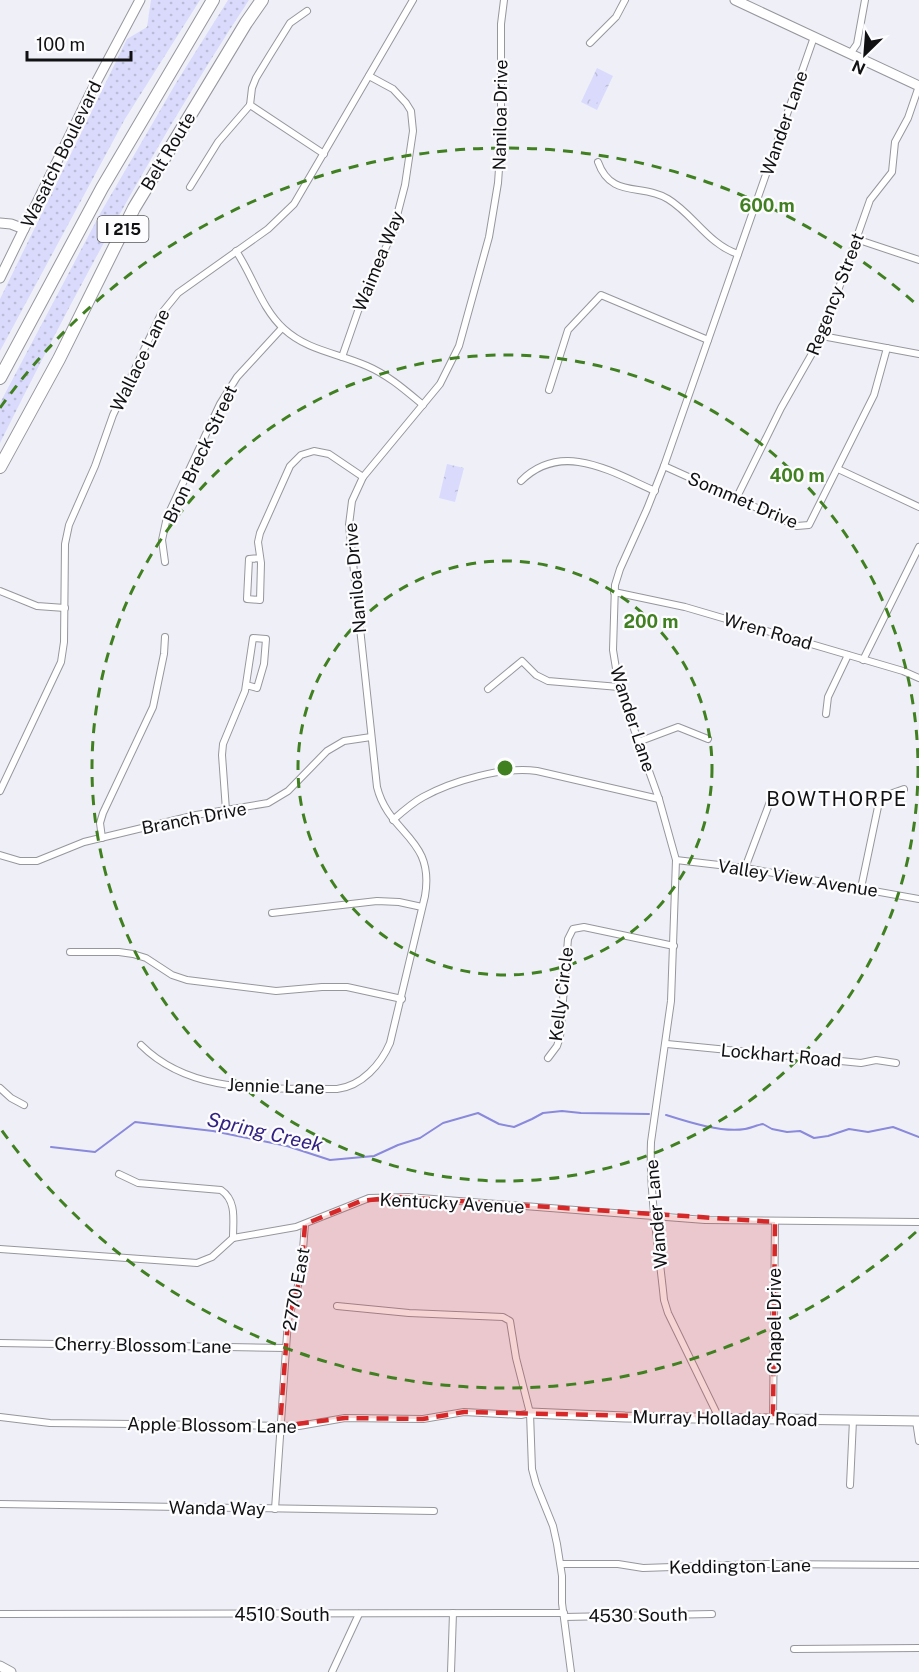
<svg xmlns="http://www.w3.org/2000/svg" width="919" height="1672" font-family="'Public Sans',sans-serif">
  <style>
    .grass { fill: url(#grass-dots) }
    .park { fill: url(#park-crowns) }
    .pitch { fill: #dadbfc }
    .lines { fill: none; stroke-linecap: round; stroke-linejoin: round }
    .stream { stroke: #8a89db; stroke-width: 2 }
    .street-casing { stroke: #96969d; stroke-width: 8 }
    .secondary-casing { stroke: #96969d; stroke-width: 11 }
    .highway-casing { stroke: #96969d; stroke-width: 14 }
    .street { stroke: #fff; stroke-width: 6 }
    .secondary { stroke: #fff; stroke-width: 9 }
    .highway { stroke: #fff; stroke-width: 12 }
    .marked { fill: #d62828; fill-opacity: 0.2; stroke: #d62828; stroke-width: 4.5; stroke-dasharray: 12 8; stroke-linejoin: round }
    .ring { fill: none; stroke: #408020; stroke-width: 3; stroke-dasharray: 10 8 }
    .labels { text-anchor: middle; dominant-baseline: central; stroke-width: 4.5; stroke-linejoin: round; paint-order: stroke }
    .shield { fill: #fdfdff; stroke: #58585a; stroke-width: 1.5 }
    .shield-label { font-size: 16px; font-weight: bold; fill: #111113 }
    .street-label { font-size: 18px; fill: #111113; stroke: #fdfdff }
    .neighbourhood-label { font-size: 20px; letter-spacing: 1.5px; fill: #111113; stroke: #fdfdff }
    .water-label { font-size: 20px; font-style: italic; fill: #332281; stroke: #fdfdff }
    .centre { fill: #408020; stroke: #fdfdff; stroke-width: 3 }
    .ring-label { font-size: 18px; text-anchor: middle; font-weight: bold; fill: #408020; stroke: #fdfdff; stroke-width: 4.5; stroke-linejoin: round; paint-order: stroke }
  </style>
  <defs>
    <pattern id="grass-dots" width="8" height="8" patternUnits="userSpaceOnUse" patternTransform="scale(1.5)"><rect width="8" height="8" fill="#dadbfc"/><path d="M2 2h.1M6 6h.1" fill="none" stroke="#babbd7" stroke-width="1.8" stroke-linecap="round"/></pattern>
    <pattern id="park-crowns" width="20" height="18" patternUnits="userSpaceOnUse" patternTransform="scale(1.5)"><rect width="20" height="18" fill="#dadbfc"/><path d="M2 6a3 3 0 1 1 6 0M12 15a3 3 0 1 1 6 0" fill="none" stroke="#babbd7"/></pattern>
  </defs>
  <rect width="100%" height="100%" fill="#eff0f7"/>
  <g class="grass">
    <polygon points="151,0 200,0 125,119 0,351 0,299 127,39 147,27"/>
    <path d="M228 0H249C155 143 76 290 0 443V403L101 212 176 83Z"/>
  </g>
  <g class="park">
    <polygon points="597,68 613,76 597,110 581,102"/>
    <polygon points="447,464 464,468 455,502 439,498"/>
  </g>
  <g class="pitch">
    <polygon points="597,76 608,81 597,103 587,98"/>
    <polygon points="451,467 458,468 457,471 459,472 454,496 452,495 451,498 445,497 445,494 443,493 448,469 451,470"/>
  </g>
  <g class="lines">
    <g class="stream">
      <path d="M666 1115C688 1122 722 1133 745 1129 751 1128 757 1125 763 1124L772 1129 787 1132 800 1131 814 1138 828 1136 849 1129 868 1132 893 1127 919 1137"/>
      <polyline points="51,1147 95,1152 135,1122 213,1131 287,1146 330,1160 374,1156 398,1145 420,1138 443,1123 478,1113 499,1124 514,1127 532,1119 543,1113 562,1111 581,1113 649,1114"/>
    </g>
    <g class="street-casing">
      <g id="street">
        <polyline points="590,43 616,17 625,0"/>
        <polyline points="850,54 857,44 865,0"/>
        <polyline points="250,105 252,88 256,78 270,55 290,23 307,11"/>
        <polyline points="250,105 324,154"/>
        <path d="M598 162C611 199 642 183 668 199 693 214 709 245 738 254"/>
        <polyline points="190,187 218,142 250,105"/>
        <polyline points="856,239 919,260"/>
        <path d="M236 251C253 276 261 308 284 329 308 351 338 353 367 366 388 375 405 390 423 405"/>
        <polyline points="822,336 919,354"/>
        <polyline points="342,357 358,311 393,231 405,185 413,131 411,111 406,103 393,89 369,76"/>
        <polyline points="549,390 568,330 601,295 708,340"/>
        <polyline points="664,466 797,526 809,525 874,395 887,348"/>
        <polyline points="838,469 919,507"/>
        <path d="M521 481C562 440 612 472 655 491"/>
        <polyline points="736,499 781,408 822,336 870,200 892,172 895,142 908,118 919,86"/>
        <polyline points="260,558 249,559 247,599 260,600 261,563 258,542 260,533 290,466 301,455 314,451 329,454 363,477"/>
        <polyline points="165,562 162,540 167,517 220,404 237,377 282,328"/>
        <polyline points="0,591 37,606 65,608"/>
        <polyline points="614,592 685,607 903,671 919,678"/>
        <polyline points="863,660 919,547"/>
        <polyline points="488,689 522,661 536,675 548,681 619,687"/>
        <polyline points="826,714 828,697 848,655"/>
        <polyline points="638,742 678,727 708,739"/>
        <polyline points="0,791 61,662 64,642 65,544 69,525 95,466 113,415 161,314 178,293 268,229 294,204 413,0"/>
        <polyline points="226,810 222,755 223,744 245,691 253,638 266,639 264,664 257,688 246,685"/>
        <path d="M393 820C402 812 412 803 423 797 452 781 504 766 537 771L659 799"/>
        <polyline points="102,838 100,823 103,813 153,707 164,654 165,637"/>
        <polyline points="0,855 20,861 37,861 84,842 196,815 268,803 288,791 327,751 344,741 371,737"/>
        <polyline points="676,860 745,868 919,899"/>
        <polyline points="745,868 771,799"/>
        <polyline points="861,888 879,802 890,794 904,789"/>
        <polyline points="272,913 377,901 399,902 422,907"/>
        <polyline points="70,952 119,952 133,954 146,958 172,975 187,980 276,991 322,987 347,987 402,999"/>
        <polyline points="667,1044 861,1063 876,1060 896,1063"/>
        <path d="M141 1045C193 1097 271 1087 337 1089 362 1086 381 1064 390 1043L425 896C435 837 389 835 377 787L349 525 352 501 363 477 440 384 459 346 489 237 498 183 501 140V24L504 0"/>
        <polyline points="548,1058 557,1046 560,1037 568,939 573,929 584,927 674,946"/>
        <polyline points="0,1088 11,1098 24,1105"/>
        <path d="M119 1174 138 1183 221 1190C237 1201 233 1220 233 1238"/>
        <polyline points="0,1249 197,1263 212,1257 233,1238 296,1227 369,1198 408,1197 705,1220 919,1222"/>
        <polyline points="337,1306 409,1313 503,1317 510,1321 516,1358 530,1413 532,1469 536,1484 553,1526 557,1544 562,1576 562,1603 571,1672"/>
        <polyline points="0,1343 286,1348"/>
        <polyline points="0,1417 50,1423 299,1426 345,1418 423,1419 464,1412 521,1415 530,1413"/>
        <path d="M719 1418 668 1313 664 1300C659 1248 649 1195 651 1142L671 1001 676 860 659 799 619 687 613 650 615 585 620 569 647 509 664 466 814 37"/>
        <polyline points="773,1419 775,1222"/>
        <polyline points="916,1421 919,1441"/>
        <polyline points="850,1485 853,1420"/>
        <polyline points="0,1504 434,1511"/>
        <polyline points="275,1509 288,1320 301,1275 305,1224"/>
        <polyline points="561,1564 618,1564 643,1568 761,1564 919,1565"/>
        <polyline points="0,1614 564,1613"/>
        <polyline points="564,1617 712,1614"/>
        <polyline points="794,1649 919,1648"/>
        <polyline points="332,1672 359,1614"/>
        <polyline points="451,1672 453,1613"/>
      </g>
    </g>
    <g class="secondary-casing">
      <g id="secondary">
        <polyline points="735,0 919,86"/>
        <polyline points="0,223 11,224 24,229"/>
        <polyline points="0,278 91,92 140,0"/>
        <polyline points="530,1413 625,1417 919,1421"/>
        <polyline points="0,1666 11,1672"/>
      </g>
    </g>
    <g class="highway-casing">
      <g id="highway">
        <polyline points="0,378 102,188 213,0"/>
        <polyline points="0,467 59,359 134,208 246,23 262,0"/>
      </g>
    </g>
    <use href="#street" class="street"/>
    <use href="#secondary" class="secondary"/>
    <use href="#highway" class="highway"/>
  </g>
  <path class="marked" d="M398 1197 775 1222 773 1419 464 1412 423 1419 345 1418 280 1426 288 1320 301 1275 305 1224 361 1201Z"/>
  <g class="ring">
    <circle cx="505" cy="768" r="207"/>
    <circle cx="505" cy="768" r="413"/>
    <path d="M916 1232A620 620 0 0 1 0 1128M0 408A620 620 0 0 1 916 304"/>
  </g>
  <g class="labels">
    <rect class="shield" x="97.5" y="216" width="51" height="26" rx="4.5"/>
    <g class="shield-label">
      <text x="123" y="229">I 215</text>
    </g>
    <g class="street-label">
      <text transform="translate(500 115) rotate(-89)">Naniloa Drive</text>
      <text transform="translate(784 123) rotate(-71)">Wander Lane</text>
      <text transform="translate(168 151) rotate(-59)">Belt Route</text>
      <text transform="translate(61 154) rotate(-64)">Wasatch Boulevard</text>
      <text transform="translate(378 261) rotate(-68)">Waimea Way</text>
      <text transform="translate(835 294) rotate(-69)">Regency Street</text>
      <text transform="translate(140 360) rotate(-64)">Wallace Lane</text>
      <text transform="translate(200 454) rotate(-65)">Bron Breck Street</text>
      <text transform="translate(743 500) rotate(23)">Sommet Drive</text>
      <text transform="translate(355 578) rotate(-95)">Naniloa Drive</text>
      <text transform="translate(768 631) rotate(16)">Wren Road</text>
      <text transform="translate(633 719) rotate(72)">Wander Lane</text>
      <text transform="translate(194 818) rotate(-11)">Branch Drive</text>
      <text transform="translate(798 878) rotate(9)">Valley View Avenue</text>
      <text transform="translate(561 994) rotate(-83)">Kelly Circle</text>
      <text transform="translate(781 1055) rotate(5)">Lockhart Road</text>
      <text transform="translate(276 1086) rotate(2)">Jennie Lane</text>
      <text transform="translate(452 1203) rotate(3)">Kentucky Avenue</text>
      <text transform="translate(656 1214) rotate(-95)">Wander Lane</text>
      <text transform="translate(296 1289) rotate(-80)">2770 East</text>
      <text transform="translate(774 1321) rotate(-90)">Chapel Drive</text>
      <text transform="translate(143 1345) rotate(1)">Cherry Blossom Lane</text>
      <text transform="translate(725 1418) rotate(1)">Murray Holladay Road</text>
      <text transform="translate(212 1425) rotate(1)">Apple Blossom Lane</text>
      <text transform="translate(217 1508) rotate(1)">Wanda Way</text>
      <text transform="translate(740 1566) rotate(-1)">Keddington Lane</text>
      <text x="282" y="1614">4510 South</text>
      <text transform="translate(638 1615) rotate(-1)">4530 South</text>
    </g>
    <g class="neighbourhood-label">
      <text x="837" y="799">BOWTHORPE</text>
    </g>
    <g class="water-label">
      <text transform="translate(265 1132) rotate(13)">Spring Creek</text>
    </g>
  </g>
  <circle cx="505" cy="768" r="9" class="centre"/>
  <g class="ring-label">
    <text x="767" y="212">600 m</text>
    <text x="797" y="482">400 m</text>
    <text x="651" y="628">200 m</text>
  </g>
  <g transform="translate(865 54) rotate(205)" stroke="#fdfdff" stroke-width="4.5" paint-order="stroke">
  <path d="M0-4.5L10 22L0 15L-10 22Z" fill="#111113"/>
  <text y="-9" font-size="16" font-weight="bold" text-anchor="middle" fill="#111113">N</text>
  </g>
  <path d="M27 51v9h104v-9" fill="none" stroke="#111113" stroke-width="3"/>
  <text x="36" y="51" font-size="18" fill="#111113" stroke="#fdfdff" stroke-width="4.5" paint-order="stroke">100 m</text>
</svg>
